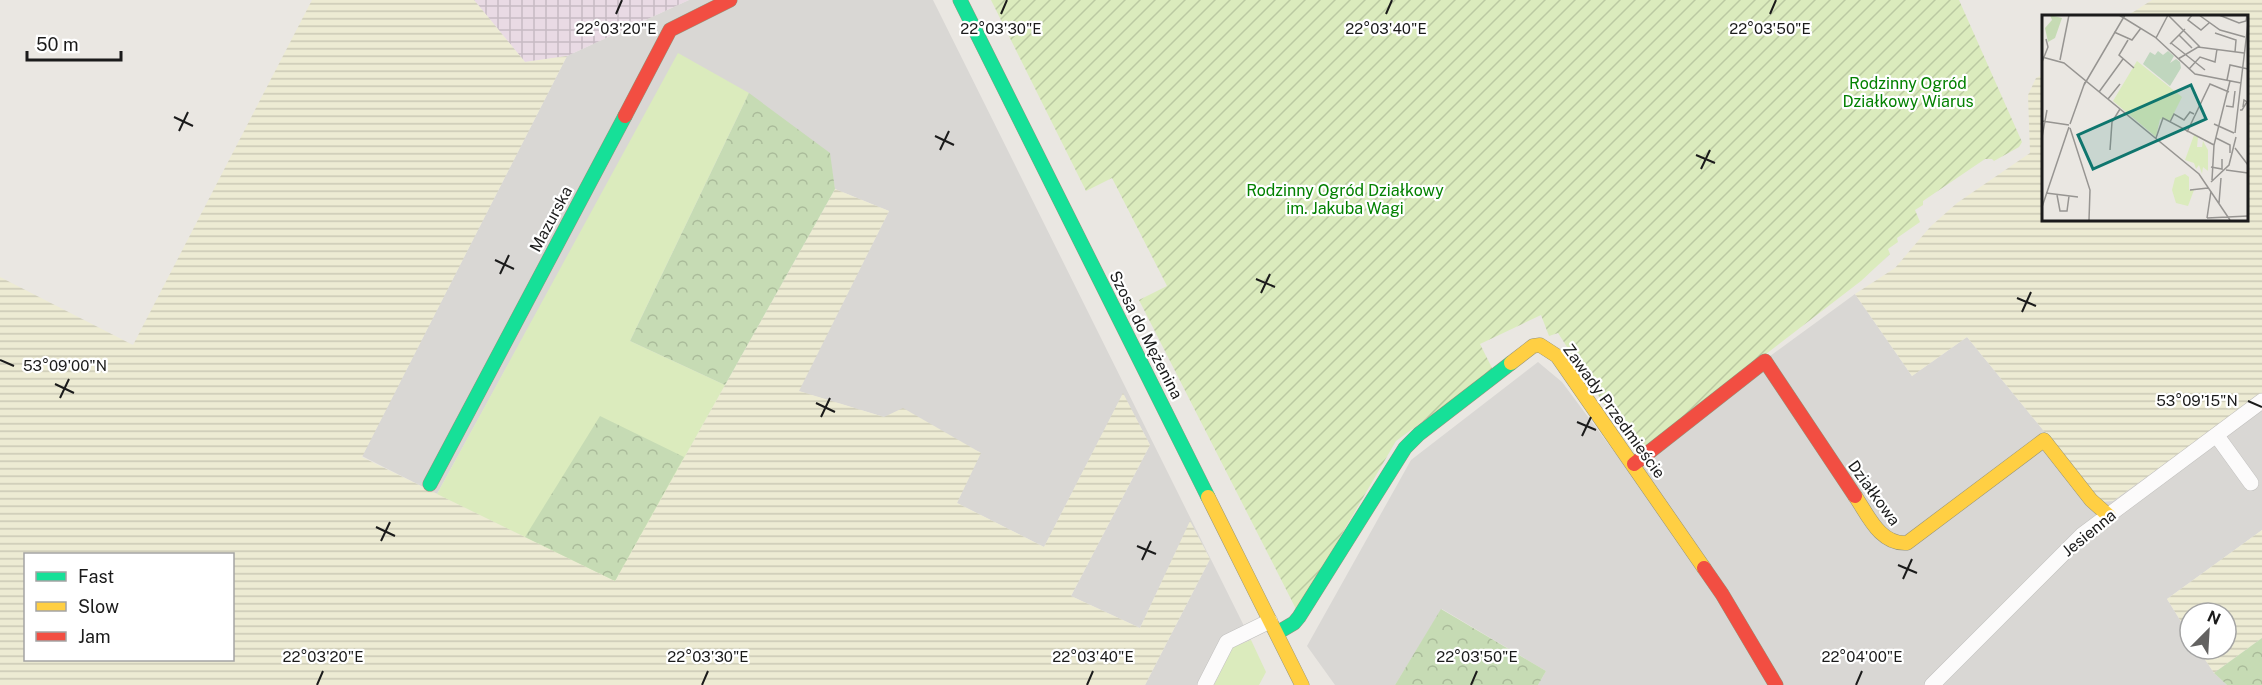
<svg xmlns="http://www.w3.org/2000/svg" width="2262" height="685" font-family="'Public Sans',sans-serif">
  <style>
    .residential { fill: #d9d7d4 }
    .industrial { fill: url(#industrial-grid) }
    .farmland { fill: url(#farmland-rules); fill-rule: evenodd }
    .grass { fill: #dbebbd }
    .forest { fill: url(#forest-crowns) }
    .garden { fill: url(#garden-furrows) }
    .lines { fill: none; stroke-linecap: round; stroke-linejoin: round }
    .street-casing { stroke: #c2c1bf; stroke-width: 16 }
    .fast-casing { stroke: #94937b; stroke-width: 15 }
    .slow-casing { stroke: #94937b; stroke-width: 15 }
    .jam-casing { stroke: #94937b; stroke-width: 15 }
    .street { stroke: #fcfbfb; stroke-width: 15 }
    .fast { stroke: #16e098; stroke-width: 14 }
    .slow { stroke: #ffcf43; stroke-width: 14 }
    .jam { stroke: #f24e42; stroke-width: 14 }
    .ticks { fill: none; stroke: #1b1b1b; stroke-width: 2 }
    .labels { text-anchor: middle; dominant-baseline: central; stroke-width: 4.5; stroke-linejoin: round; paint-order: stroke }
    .park-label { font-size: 16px; fill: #038101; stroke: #fff }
    .street-label { font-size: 16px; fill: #1b1b1b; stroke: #fff }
    .inset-road { fill: none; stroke: #979592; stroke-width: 1.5 }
    .view { fill: #0f766e; fill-opacity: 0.15; stroke: #0f766e; stroke-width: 3 }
    .inset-edge { fill: none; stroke: #1b1b1b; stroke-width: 3 }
    .ticks-label { font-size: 15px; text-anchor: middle; fill: #1b1b1b; stroke: #fff; stroke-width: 4.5; stroke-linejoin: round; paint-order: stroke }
  </style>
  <defs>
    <pattern id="industrial-grid" width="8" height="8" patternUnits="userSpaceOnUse" patternTransform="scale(1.5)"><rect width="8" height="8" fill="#e9dae4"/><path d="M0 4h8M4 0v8" fill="none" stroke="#c7bac3"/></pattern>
    <pattern id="farmland-rules" width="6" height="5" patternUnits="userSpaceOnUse" patternTransform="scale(1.5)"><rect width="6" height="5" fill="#edebd3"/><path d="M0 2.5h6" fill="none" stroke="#cbc9b5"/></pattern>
    <pattern id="forest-crowns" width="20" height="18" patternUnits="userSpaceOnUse" patternTransform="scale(1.5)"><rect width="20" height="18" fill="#c6dbb4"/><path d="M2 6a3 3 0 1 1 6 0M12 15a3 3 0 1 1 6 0" fill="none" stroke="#aabb9a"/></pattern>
    <pattern id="garden-furrows" width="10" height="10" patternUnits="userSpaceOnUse" patternTransform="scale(1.5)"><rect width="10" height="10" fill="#dbebbd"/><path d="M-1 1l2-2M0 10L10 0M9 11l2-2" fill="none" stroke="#bbc9a2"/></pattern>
  </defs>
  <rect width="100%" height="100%" fill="#eae7e2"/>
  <g class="residential">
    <polygon points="689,0 933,0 1251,640 1233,647 1214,685 1145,685 1210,559 1190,522 1140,628 1071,596 1150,445 1123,394 1044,547 957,503 980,452 884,417 798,391 889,211 835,189 829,153 679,54 437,494 362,456 567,56"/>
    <polygon points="1855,294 1912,376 1967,337 2102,502 2262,394 2262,530 2167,599 2190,636 2190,649 2198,649 2214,673 2227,685 1538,685 1546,671 1442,609 1395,685 1335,685 1307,646 1411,460 1538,362 1562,382 1621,461 1636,454"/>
  </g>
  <polygon class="industrial" points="474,0 689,0 567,56 525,62"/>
  <g class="farmland">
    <path d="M312 0H474L525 62 567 56 362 457 615 581 835 189 889 211 799 391 884 417 903 408 981 453 957 503 1044 547 1123 393 1150 445 1071 596 1140 628 1190 521 1210 559 1145 685H0V277L133 345ZM26 554H232V660H26Z"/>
    <polygon points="2152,0 2262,0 2262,394 2113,501 2102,502 1967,337 1912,376 1855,294 1895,268 1930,227 1957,203 2030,153 2028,95 2036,78 2043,74 2043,219 2246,219 2246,16 2127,16"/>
    <polygon points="2262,530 2262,638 2214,673 2198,649 2226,649 2226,613 2190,613 2190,636 2167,599"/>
  </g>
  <g class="grass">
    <polygon points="678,53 749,93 630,341 725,385 615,581 437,494"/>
    <polygon points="1251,640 1266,672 1259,685 1214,685 1233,647"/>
  </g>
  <g class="forest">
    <polygon points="749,93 830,153 835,189 725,385 630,341"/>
    <polygon points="600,416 684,457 615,581 525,537"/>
    <polygon points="1441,609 1546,671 1538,685 1395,685"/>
    <polygon points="2262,638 2262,685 2227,685 2214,673"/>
  </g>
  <polygon class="garden" points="991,0 1959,0 2022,142 2019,147 1994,161 1992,159 1985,159 1923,201 1923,205 1915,210 1920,222 1897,238 1898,242 1888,249 1890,254 1861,281 1636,454 1558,333 1549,336 1541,315 1480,344 1493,370 1396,441 1297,611 1139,300 1167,286 1112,178 1086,191"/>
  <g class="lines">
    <g class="street-casing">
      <g id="street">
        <polyline points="2217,436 2251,483"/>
        <polyline points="1205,685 1227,642 1270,621"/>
        <polyline points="1932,685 2082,535 2262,401"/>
      </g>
    </g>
    <g class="fast-casing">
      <g id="fast">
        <polyline points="960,0 1208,497"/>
        <polyline points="430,484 625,116"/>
        <polyline points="1277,633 1294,623 1299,617 1405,448 1419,434 1511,363"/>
      </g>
    </g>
    <g class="slow-casing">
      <g id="slow">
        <polyline points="1511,363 1533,346 1540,345 1557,356 1704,568"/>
        <path d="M1855 496C1868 515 1880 545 1907 543L2044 440 2091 500 2109 516"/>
        <polyline points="1208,497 1302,685"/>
      </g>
    </g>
    <g class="jam-casing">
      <g id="jam">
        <polyline points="625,116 670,30 730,0"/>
        <polyline points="1634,464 1765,361 1855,496"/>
        <polyline points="1704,568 1722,594 1776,685"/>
      </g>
    </g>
    <use href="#street" class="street"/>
    <use href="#fast" class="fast"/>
    <use href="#slow" class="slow"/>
    <use href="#jam" class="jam"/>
  </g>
  <path class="ticks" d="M616 14 622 0M1001 14 1007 0M1386 14 1392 0M1770 14 1776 0M174 117 193 126M179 131 188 112M935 136 954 145M940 150 949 131M1696 155 1715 163M1701 169 1710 150M495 260 514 269M500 274 509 255M1256 279 1275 287M1261 293 1270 274M2017 298 2036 306M2022 312 2031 292M0 360 14 366M55 384 74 393M60 398 69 379M2248 401 2262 407M816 403 835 412M821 417 830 398M1577 422 1596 430M1582 436 1591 417M376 527 395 536M381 541 390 522M1137 546 1156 554M1142 560 1151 541M1898 565 1917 573M1903 579 1912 559M317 685 323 671M702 685 708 671M1087 685 1093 671M1471 685 1477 671M1856 685 1862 671"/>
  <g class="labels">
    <g class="park-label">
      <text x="1908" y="83">Rodzinny Ogród<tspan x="1908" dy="18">Działkowy Wiarus</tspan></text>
      <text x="1345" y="190">Rodzinny Ogród Działkowy<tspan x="1345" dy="18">im. Jakuba Wagi</tspan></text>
    </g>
    <g class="street-label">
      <text transform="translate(551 219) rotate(-62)">Mazurska</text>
      <text transform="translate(1146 335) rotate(63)">Szosa do Mężenina</text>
      <text transform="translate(1614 411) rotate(54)">Zawady Przedmieście</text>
      <text transform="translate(1874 493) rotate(54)">Działkowa</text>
      <text transform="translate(2089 533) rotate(-39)">Jesienna</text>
    </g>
  </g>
  <g transform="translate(2042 15)">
    <rect width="206" height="206" fill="#eae7e2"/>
    <path d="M152 120 156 122 155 132H160L161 126 166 135V156L161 152 160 159 157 150 154 154 152 148 143 145Z" fill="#dbebbd"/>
    <path d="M8 0 20 3 13 23 6 27 3 13 10 5Z" fill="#c6dbb4"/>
    <path d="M116 36 121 40 126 36 132 41 128 48 134 44 138 47 139 53 128 71 101 49 108 37 113 40Z" fill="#c0d6be"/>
    <path d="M95 46 140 82 128 106 118 104 114 122 71 86ZM143 159 147 162V175H152L146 191 134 188 130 175 133 163Z" fill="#dbebbd"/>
    <path class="inset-road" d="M77 0 113 22 153 59 199 68M150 0 146 5 159 15 167 8M157 0 178 15 203 22M177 0 197 8 204 6 205 0M127 1 158 32M72 17 90 25 99 13M173 18 194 25 193 37M137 20 150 33M114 23 126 0M86 25 77 40 92 53M129 28 163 55M128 29 143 14M0 42 22 48 157 159 188 205M136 44 156 32 202 38M18 45 27 0M0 47 6 32 4 24M147 54 158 42 173 47 175 34M185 65 188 50 206 54M42 70 83 0M57 77 81 44M66 84 78 69M184 91 191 92 193 76M198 95H200L205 87 202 85 201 92M0 106 27 110M128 107 132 99 142 105 148 97 152 99M28 109 43 67M172 109 192 118M28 113 48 175 47 205M145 117 168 69 187 77M193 118 206 8M0 122 5 95M114 123 121 103 172 130M174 123 188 130V138M193 133 206 150M68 135 70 107 78 94M169 152 180 154V144M184 155 206 158M170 165 172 130 188 66M169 167 187 150 194 122M148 175 166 173M4 178 36 182M15 180 18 196H25L27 181M177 188 179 163M0 192 27 112M165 203 206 201M165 203 169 176"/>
    <path class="view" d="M149 70 164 104 51 154 36 120Z"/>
    <rect width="206" height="206" class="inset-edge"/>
  </g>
  <g class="ticks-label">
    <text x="1386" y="34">22°03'40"E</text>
    <text x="616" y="34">22°03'20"E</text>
    <text x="1001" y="34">22°03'30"E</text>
    <text x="1770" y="34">22°03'50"E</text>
    <text x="65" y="371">53°09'00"N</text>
    <text x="2197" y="406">53°09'15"N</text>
    <text x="323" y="662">22°03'20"E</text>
    <text x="708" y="662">22°03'30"E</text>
    <text x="1093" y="662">22°03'40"E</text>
    <text x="1477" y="662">22°03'50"E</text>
    <text x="1862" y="662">22°04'00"E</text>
  </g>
  <rect x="24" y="553" width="210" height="108" fill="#ffffff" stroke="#a4a4a4" stroke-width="1.5"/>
  <rect x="36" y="572" width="30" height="9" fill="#16e098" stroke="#a4a4a4" stroke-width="1.5"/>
  <text x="78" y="583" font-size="18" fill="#1b1b1b">Fast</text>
  <rect x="36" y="602" width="30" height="9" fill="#ffcf43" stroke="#a4a4a4" stroke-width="1.5"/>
  <text x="78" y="613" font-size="18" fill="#1b1b1b">Slow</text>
  <rect x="36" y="632" width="30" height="9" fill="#f24e42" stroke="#a4a4a4" stroke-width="1.5"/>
  <text x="78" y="643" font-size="18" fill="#1b1b1b">Jam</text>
  <g transform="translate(2208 631) rotate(24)"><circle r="28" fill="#ffffff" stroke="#a4a4a4" stroke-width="1.5"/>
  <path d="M0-4.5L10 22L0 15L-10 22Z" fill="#636261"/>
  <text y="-9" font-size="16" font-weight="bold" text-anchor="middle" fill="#1b1b1b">N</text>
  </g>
  <path d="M27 51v9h94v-9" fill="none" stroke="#1b1b1b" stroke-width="3"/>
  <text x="36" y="51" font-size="18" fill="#1b1b1b" stroke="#ffffff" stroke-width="4.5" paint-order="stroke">50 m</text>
</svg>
